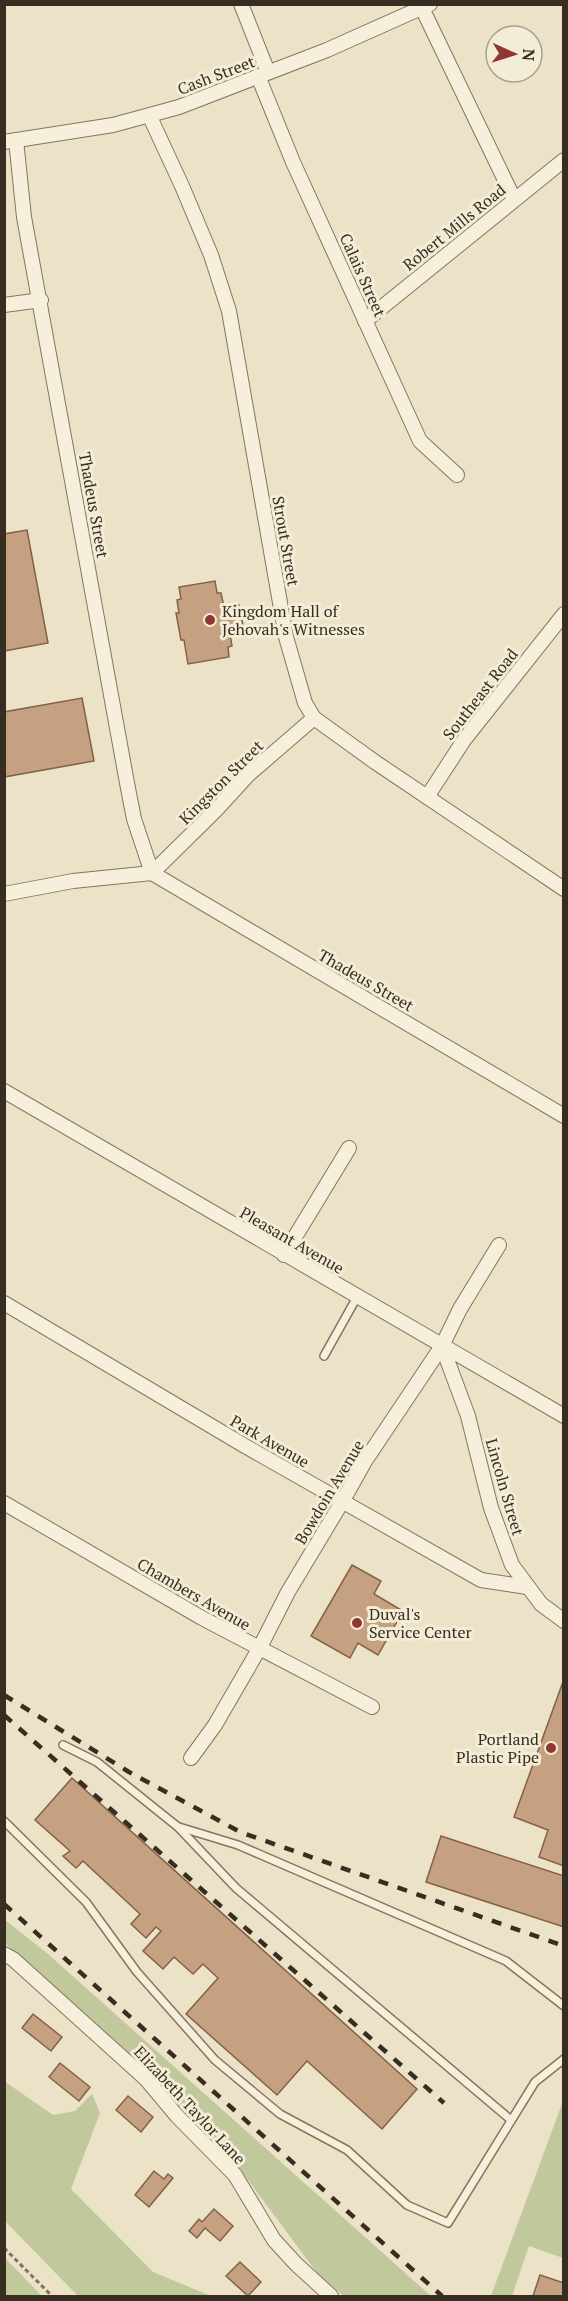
<svg xmlns="http://www.w3.org/2000/svg" width="568" height="2301" font-family="'PT Serif',serif">
  <style>
    .green { fill: #c1c89c }
    .building { fill: #c6a181; stroke: #836146; stroke-width: 1.5 }
    .lines { fill: none; stroke-linecap: round; stroke-linejoin: round }
    .lane-casing { stroke: #86755e; stroke-width: 10 }
    .street-casing { stroke: #86755e; stroke-width: 16 }
    .path { stroke: #86755e; stroke-width: 3; stroke-dasharray: 4.5 3; stroke-linecap: butt }
    .lane { stroke: #f6efdb; stroke-width: 7 }
    .street { stroke: #f6efdb; stroke-width: 14 }
    .rail { stroke: #372d21; stroke-width: 4.5; stroke-dasharray: 10 10; stroke-linecap: butt }
    .poi-dot { fill: #903733; stroke: #f3ecd7; stroke-width: 2 }
    .labels { text-anchor: middle; dominant-baseline: central; stroke-width: 6; stroke-linejoin: round; paint-order: stroke }
    .street-label { font-size: 16px; fill: #372d21; stroke: #f3ecd7 }
    .poi-label { font-size: 16px; fill: #372d21; stroke: #f3ecd7; text-anchor: start }
  </style>
  <rect width="100%" height="100%" fill="#ebe2c8"/>
  <g class="green">
    <polygon points="4,1919 48,1954 431,2296 344,2296 318,2274 236,2164 169,2093 72,2003 6,1944"/>
    <polygon points="4,2081 53,2115 75,2111 92,2094 100,2113 71,2189 153,2272 211,2296 78,2296 5,2221"/>
    <polygon points="563,2101 563,2258 529,2246 512,2296 491,2296"/>
    <polygon points="4,2258 5,2258 42,2296 5,2296"/>
  </g>
  <g class="building">
    <polygon points="27,530 48,643 4,651 4,534"/>
    <polygon points="215,581 217,593 221,593 224,607 239,605 243,625 229,628 232,646 228,647 229,657 188,664 184,640 181,640 176,613 179,613 177,600 181,599 179,587"/>
    <polygon points="82,698 94,761 4,777 4,712"/>
    <polygon points="352,1565 381,1581 374,1594 403,1611 378,1655 358,1643 350,1658 311,1636"/>
    <polygon points="564,1679 564,1866 539,1857 548,1830 514,1817"/>
    <polygon points="72,1778 417,2089 382,2129 307,2061 277,2095 186,2014 218,1978 203,1964 193,1974 174,1957 163,1969 143,1951 161,1931 156,1927 146,1938 131,1924 140,1914 83,1861 76,1868 63,1856 70,1851 35,1820"/>
    <polygon points="441,1836 564,1876 564,1927 426,1882"/>
    <polygon points="33,2014 62,2037 51,2051 22,2028"/>
    <polygon points="60,2063 90,2087 79,2101 49,2077"/>
    <polygon points="128,2096 153,2117 141,2132 116,2110"/>
    <polygon points="154,2171 164,2179 168,2174 173,2178 149,2207 135,2195"/>
    <polygon points="214,2209 233,2226 220,2241 205,2228 197,2238 189,2231 199,2219 202,2222"/>
    <polygon points="240,2262 261,2282 248,2296 226,2276"/>
    <polygon points="540,2275 564,2283 564,2296 533,2296"/>
  </g>
  <g class="lines">
    <g class="lane-casing">
      <g id="lane">
        <polyline points="324,1356 357,1297"/>
        <polyline points="63,1745 97,1762 178,1827 236,1888 511,2120"/>
        <polyline points="4,1821 86,1902 137,1972 215,2060 280,2114 347,2150 407,2205 448,2223 535,2082 564,2059"/>
        <polyline points="179,1827 238,1845 506,1961 564,2006"/>
      </g>
    </g>
    <g class="street-casing">
      <g id="street">
        <polyline points="241,4 268,72"/>
        <polyline points="422,8 514,199"/>
        <polyline points="258,76 293,162 420,441 457,475"/>
        <polyline points="150,117 182,186 211,255 229,311 286,637 305,703 314,718 375,762 564,889"/>
        <polyline points="16,140 24,217 127,783 134,819 152,873 564,1116"/>
        <polyline points="4,142 113,125 179,107 327,50 430,4"/>
        <polyline points="4,305 41,300"/>
        <polyline points="365,321 564,160"/>
        <polyline points="427,797 464,740 564,614"/>
        <polyline points="4,894 73,881 152,873 216,810 248,775 314,718"/>
        <polyline points="4,1091 564,1416"/>
        <polyline points="284,1255 349,1148"/>
        <polyline points="4,1303 245,1446 481,1580 527,1587"/>
        <polyline points="442,1346 468,1416 491,1508 512,1565 541,1604 564,1621"/>
        <polyline points="4,1503 202,1618 372,1707"/>
        <polyline points="191,1758 215,1725 259,1649 288,1592 342,1502 365,1461 442,1346 460,1309 499,1245"/>
        <polyline points="4,1954 13,1959 146,2079 177,2116 235,2175 274,2240 296,2264 331,2296"/>
      </g>
    </g>
    <polyline class="path" points="4,2248 52,2296"/>
    <use href="#lane" class="lane"/>
    <use href="#street" class="street"/>
    <g class="rail">
      <polyline points="4,1695 129,1772 240,1832 564,1946"/>
      <polyline points="4,1715 444,2103"/>
      <polyline points="4,1904 442,2296"/>
    </g>
  </g>
  <g class="poi-dot">
    <circle cx="210" cy="620" r="6"/>
    <circle cx="357" cy="1623" r="6"/>
    <circle cx="551" cy="1748" r="6"/>
  </g>
  <g class="labels">
    <g class="street-label">
      <text transform="translate(216 75) rotate(-21)">Cash Street</text>
      <text transform="translate(454 227) rotate(-39)">Robert Mills Road</text>
      <text transform="translate(363 275) rotate(66)">Calais Street</text>
      <text transform="translate(94 505) rotate(80)">Thadeus Street</text>
      <text transform="translate(286 541) rotate(80)">Strout Street</text>
      <text transform="translate(480 694) rotate(-52)">Southeast Road</text>
      <text transform="translate(221 782) rotate(-45)">Kingston Street</text>
      <text transform="translate(366 980) rotate(30)">Thadeus Street</text>
      <text transform="translate(292 1240) rotate(30)">Pleasant Avenue</text>
      <text transform="translate(270 1441) rotate(30)">Park Avenue</text>
      <text transform="translate(505 1487) rotate(74)">Lincoln Street</text>
      <text transform="translate(329 1492) rotate(-59)">Bowdoin Avenue</text>
      <text transform="translate(194 1594) rotate(30)">Chambers Avenue</text>
      <text transform="translate(190 2105) rotate(47)">Elizabeth Taylor Lane</text>
    </g>
    <g class="poi-label">
      <text x="222" y="611">Kingdom Hall of<tspan x="222" dy="18">Jehovah's Witnesses</tspan></text>
      <text x="369" y="1614">Duval's<tspan x="369" dy="18">Service Center</tspan></text>
      <text x="539" y="1739" text-anchor="end">Portland<tspan x="539" dy="18">Plastic Pipe</tspan></text>
    </g>
  </g>
  <rect width="568" height="2301" fill="none" stroke="#372d21" stroke-width="12"/>
  <g transform="translate(514 54) rotate(93)"><circle r="28" fill="#f3ecd7" stroke="#a8a08e" stroke-width="1.5"/>
  <path d="M0-4.5L10 22L0 15L-10 22Z" fill="#903733"/>
  <text y="-9" font-size="16" font-weight="bold" text-anchor="middle" fill="#372d21">N</text>
  </g>
</svg>
